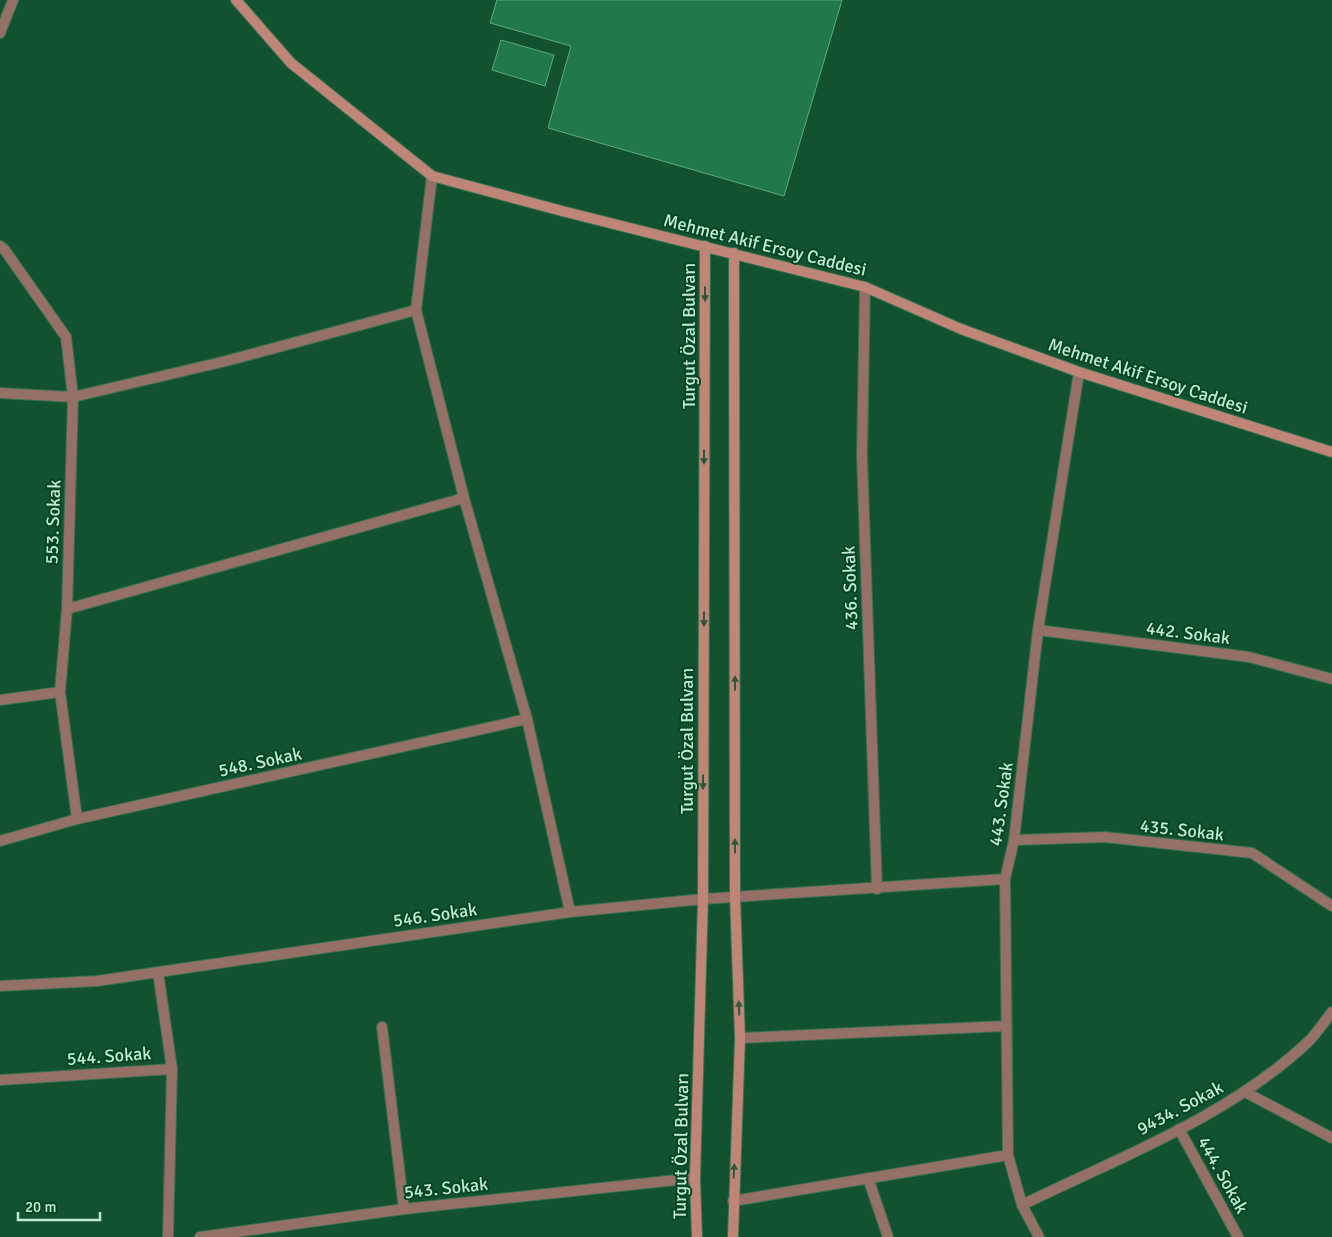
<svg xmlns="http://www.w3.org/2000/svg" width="1332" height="1237" font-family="Signika,sans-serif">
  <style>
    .building { fill: #217848; stroke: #5dac7a }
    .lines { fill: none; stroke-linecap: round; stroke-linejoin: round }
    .street-casing { stroke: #36704f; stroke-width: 12 }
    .secondary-casing { stroke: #36704f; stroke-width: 12 }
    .street { stroke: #947067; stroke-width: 10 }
    .secondary { stroke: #bf8678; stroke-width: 10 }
    .oneway { fill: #30573a }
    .labels { text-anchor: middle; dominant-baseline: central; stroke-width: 4; stroke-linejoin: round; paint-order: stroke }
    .street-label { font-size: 18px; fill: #c4eacf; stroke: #014725 }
  </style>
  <rect width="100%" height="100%" fill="#12522f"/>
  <g class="building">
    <polygon points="497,0 842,0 784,196 548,128 571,46 490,23"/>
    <polygon points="501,40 554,55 545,86 492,70"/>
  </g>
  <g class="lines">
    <g class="street-casing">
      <g id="street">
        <polyline points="0,33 13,0"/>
        <polyline points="0,246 4,249 66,337 73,397 67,609 60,692 77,819"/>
        <polyline points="865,287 862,456 877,889"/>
        <polyline points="416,310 464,498 527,719 570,912"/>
        <polyline points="0,393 73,397 226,361 416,310 432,176"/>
        <polyline points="67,609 464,498"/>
        <polyline points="1038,630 1249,657 1332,679"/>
        <polyline points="0,700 60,692"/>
        <polyline points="1014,840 1105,837 1252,853 1332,906"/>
        <polyline points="0,841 77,819 527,719"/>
        <polyline points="158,972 172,1069"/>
        <polyline points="0,986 97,981 570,912 703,899 1005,879"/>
        <polyline points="382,1027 404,1209"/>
        <polyline points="740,1038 1006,1026"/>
        <polyline points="0,1080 172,1069 168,1237"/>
        <polyline points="1245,1092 1332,1138"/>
        <polyline points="1179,1129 1238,1237"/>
        <polyline points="868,1178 888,1237"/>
        <polyline points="733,1201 1008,1155"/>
        <path d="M1022 1205C1120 1157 1228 1117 1308 1042 1317 1033 1324 1022 1332 1012"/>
        <polyline points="200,1237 404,1209 695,1178"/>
        <polyline points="1039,1237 1022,1205 1008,1155 1005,879 1014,840 1038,630 1079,372"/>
      </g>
    </g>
    <g class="secondary-casing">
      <g id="secondary">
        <polyline points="236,0 291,63 432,176 562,211 865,287 961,329 1079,372 1332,452"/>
        <polyline points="697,1237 695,1178 703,899 705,246"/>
        <polyline points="733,1237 740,1038 735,897 734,253"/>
      </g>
    </g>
    <use href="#street" class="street"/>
    <use href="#secondary" class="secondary"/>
  </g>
  <defs><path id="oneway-solid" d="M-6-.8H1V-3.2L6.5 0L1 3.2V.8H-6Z" transform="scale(1.25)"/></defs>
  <g class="oneway">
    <use href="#oneway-solid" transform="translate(705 294) rotate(90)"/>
    <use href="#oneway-solid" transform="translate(704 457) rotate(90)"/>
    <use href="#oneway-solid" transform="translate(704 619) rotate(90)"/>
    <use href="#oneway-solid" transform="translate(735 683) rotate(-90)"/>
    <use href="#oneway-solid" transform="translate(703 782) rotate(90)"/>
    <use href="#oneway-solid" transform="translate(735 846) rotate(-90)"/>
    <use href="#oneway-solid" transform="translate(739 1008) rotate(-92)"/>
    <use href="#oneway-solid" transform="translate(734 1171) rotate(-87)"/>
  </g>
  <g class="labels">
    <g class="street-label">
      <text transform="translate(765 245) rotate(14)">Mehmet Akif Ersoy Caddesi</text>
      <text transform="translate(689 336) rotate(-90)">Turgut Özal Bulvarı</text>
      <text transform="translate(1148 376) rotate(18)">Mehmet Akif Ersoy Caddesi</text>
      <text transform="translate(53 522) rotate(-88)">553. Sokak</text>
      <text transform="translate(850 588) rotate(-92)">436. Sokak</text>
      <text transform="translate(1188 633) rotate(7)">442. Sokak</text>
      <text transform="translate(687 741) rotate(-90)">Turgut Özal Bulvarı</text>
      <text transform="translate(260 762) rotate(-12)">548. Sokak</text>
      <text transform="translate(1001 804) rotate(-82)">443. Sokak</text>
      <text transform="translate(1182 830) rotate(6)">435. Sokak</text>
      <text transform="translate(435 915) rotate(-8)">546. Sokak</text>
      <text transform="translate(109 1056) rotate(-4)">544. Sokak</text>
      <text transform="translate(1180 1108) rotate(-28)">9434. Sokak</text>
      <text transform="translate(681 1146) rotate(-89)">Turgut Özal Bulvarı</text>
      <text transform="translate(1223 1175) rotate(61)">444. Sokak</text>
      <text transform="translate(446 1188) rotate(-6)">543. Sokak</text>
    </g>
  </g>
  <path d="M18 1212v8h82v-8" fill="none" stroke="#c4eacf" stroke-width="2.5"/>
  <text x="25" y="1212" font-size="15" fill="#c4eacf" stroke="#014725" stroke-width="4" paint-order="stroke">20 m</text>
</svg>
